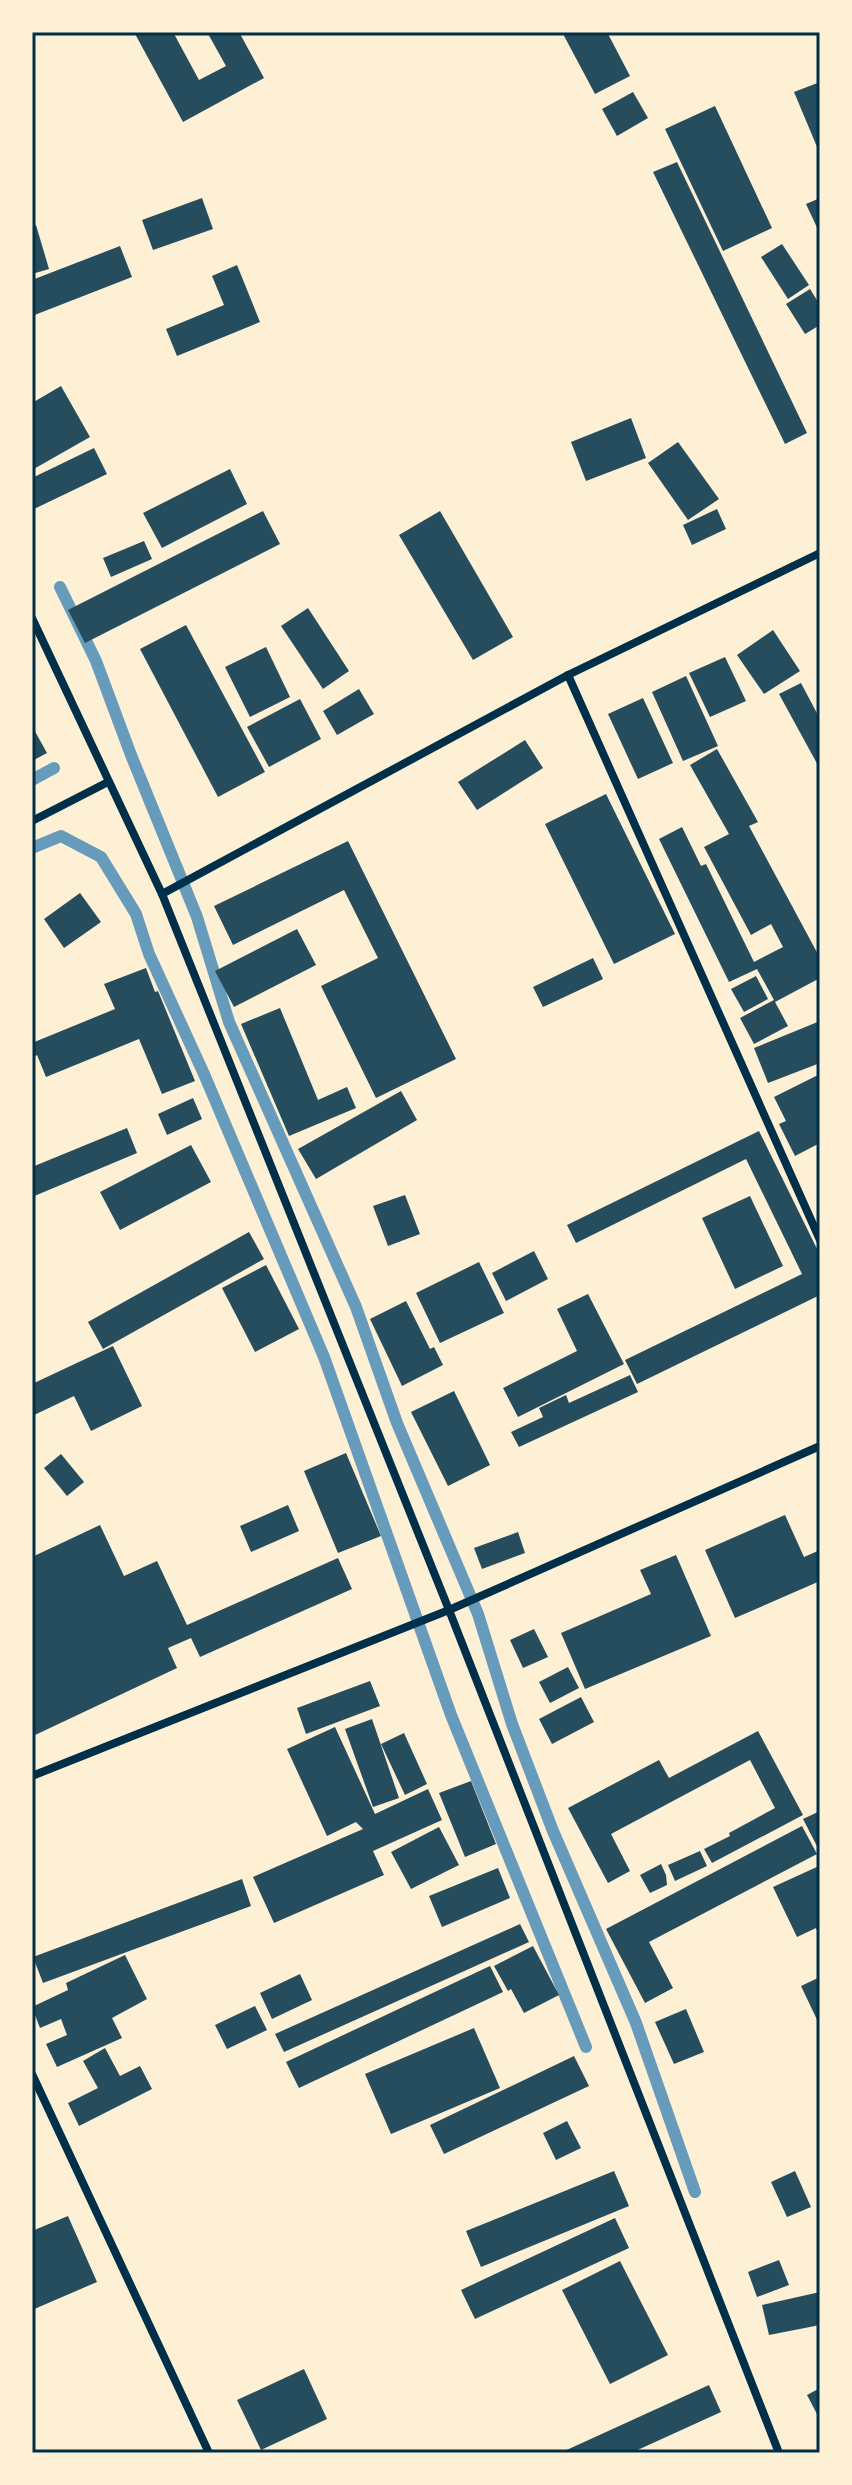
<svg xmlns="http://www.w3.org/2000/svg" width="852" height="2485" font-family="Roboto,sans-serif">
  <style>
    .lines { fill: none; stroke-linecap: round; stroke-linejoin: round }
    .stream { stroke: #669bbc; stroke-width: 12 }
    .building { fill: #264d5e }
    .minor { stroke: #003049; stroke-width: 8 }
    .neatline { fill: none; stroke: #003049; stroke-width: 3 }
  </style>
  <rect width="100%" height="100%" fill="#fdf0d5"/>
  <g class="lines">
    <g class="stream">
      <polyline points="60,587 96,661 131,755 197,917 229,1022 356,1307 397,1423 478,1614 512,1724 553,1831 636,2023 695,2192"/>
      <polyline points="32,780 54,768"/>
      <polyline points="32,848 61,836 101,857 136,914 149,954 204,1074 324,1357 451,1715 586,2047"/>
    </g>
  </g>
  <g class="building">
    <polygon points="134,32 173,32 199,80 226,66 207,32 239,32 264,78 183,122"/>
    <polygon points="562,32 607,32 630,76 595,94"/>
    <polygon points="820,82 820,154 794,92"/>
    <polygon points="633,92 648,118 617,136 602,109"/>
    <polygon points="715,106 772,228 723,251 665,129"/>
    <polygon points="677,162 807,433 785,444 653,172"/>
    <polygon points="202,198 213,229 153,250 142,220"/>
    <polygon points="820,198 820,234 806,204"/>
    <polygon points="36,225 49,269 32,274 32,226"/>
    <polygon points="782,244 809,285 788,299 761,257"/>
    <polygon points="120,246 132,277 32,316 32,280"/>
    <polygon points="237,265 260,322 177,356 166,329 224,305 212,276"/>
    <polygon points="810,289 820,305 820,325 805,334 786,304"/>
    <polygon points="61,386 90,437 32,470 32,403"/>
    <polygon points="631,418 646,458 586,481 571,442"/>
    <polygon points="678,442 719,499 688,520 648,463"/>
    <polygon points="94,448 107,474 34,509 32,504 32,478"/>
    <polygon points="230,469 247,504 162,548 143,513"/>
    <polygon points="717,509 726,529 692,545 683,525"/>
    <polygon points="263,511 280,544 85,643 68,610"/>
    <polygon points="440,511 513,637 473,660 399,535"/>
    <polygon points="144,541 152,559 111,577 103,558"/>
    <polygon points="308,608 349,671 323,689 281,626"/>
    <polygon points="186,625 265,772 218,797 140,649"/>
    <polygon points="773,630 800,671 764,694 737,655"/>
    <polygon points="266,647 290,697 250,717 225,667"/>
    <polygon points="725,657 746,701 710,717 689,673"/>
    <polygon points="686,676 718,746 683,761 652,692"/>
    <polygon points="801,683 820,719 820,769 779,694"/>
    <polygon points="359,689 374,714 337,735 323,711"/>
    <polygon points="643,698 673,763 638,779 608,714"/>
    <polygon points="300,699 321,739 269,767 247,727"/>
    <polygon points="32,726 47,753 32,761"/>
    <polygon points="525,740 543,768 477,810 458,782"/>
    <polygon points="717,749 758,822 749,826 820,958 820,978 775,1002 788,1026 754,1044 740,1018 774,1000 757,969 729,982 659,839 682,827 701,866 706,864 754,962 783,947 771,924 751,935 704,847 729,834 690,765"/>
    <polygon points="606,794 675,934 614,964 545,824"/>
    <polygon points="348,841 456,1059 376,1098 321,986 378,958 344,890 233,945 214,906"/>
    <polygon points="80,893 101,922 64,948 44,919"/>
    <polygon points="297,929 316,965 234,1007 215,971"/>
    <polygon points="593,958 603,979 543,1007 533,987"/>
    <polygon points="146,968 155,992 158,991 195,1081 162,1094 139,1039 46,1077 37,1055 32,1058 32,1043 115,1009 104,984"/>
    <polygon points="756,976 768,999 744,1012 731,989"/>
    <polygon points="280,1008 318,1100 347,1087 356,1108 289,1136 241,1024"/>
    <polygon points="820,1021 820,1063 768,1083 754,1048"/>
    <polygon points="820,1074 820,1143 795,1156 779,1124 786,1121 774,1097"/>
    <polygon points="401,1091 417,1120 316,1179 298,1149"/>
    <polygon points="193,1098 202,1119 167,1135 158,1114"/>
    <polygon points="127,1128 137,1153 32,1197 32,1167"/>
    <polygon points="759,1131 820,1255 820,1295 637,1384 625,1360 802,1274 746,1159 576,1243 567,1225"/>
    <polygon points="191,1145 211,1182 120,1230 100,1192"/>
    <polygon points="405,1195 420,1234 388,1246 373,1206"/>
    <polygon points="750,1196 783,1266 735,1289 702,1218"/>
    <polygon points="249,1232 264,1259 103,1349 88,1322"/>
    <polygon points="534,1251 548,1279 506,1301 492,1273"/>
    <polygon points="479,1262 504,1313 440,1343 416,1293"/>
    <polygon points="266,1265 299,1329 255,1352 222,1288"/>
    <polygon points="588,1294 624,1364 518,1417 503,1388 577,1351 557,1309"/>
    <polygon points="406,1301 430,1349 434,1347 443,1365 402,1386 370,1319"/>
    <polygon points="113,1346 142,1406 91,1431 74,1396 32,1416 32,1384"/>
    <polygon points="630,1375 638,1392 519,1447 511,1432 543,1417 539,1408 566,1395 569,1403"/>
    <polygon points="454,1391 490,1465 448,1486 411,1412"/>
    <polygon points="346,1453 381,1536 338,1553 304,1471"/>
    <polygon points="61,1454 84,1482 67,1496 44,1468"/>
    <polygon points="288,1505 299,1531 251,1552 240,1526"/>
    <polygon points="785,1515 804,1557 820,1550 820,1581 735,1618 705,1550"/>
    <polygon points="100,1525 124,1576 157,1561 187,1625 338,1558 352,1589 200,1657 191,1638 168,1648 177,1668 33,1736 32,1557"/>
    <polygon points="518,1532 525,1553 482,1569 474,1548"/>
    <polygon points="676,1555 711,1636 585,1689 561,1633 651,1594 640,1570"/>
    <polygon points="534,1629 548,1657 523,1668 510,1640"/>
    <polygon points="568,1667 579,1688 550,1703 539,1682"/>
    <polygon points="370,1681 380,1706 306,1734 297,1708"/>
    <polygon points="581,1697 594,1722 552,1744 539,1719"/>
    <polygon points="372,1719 399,1798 373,1807 345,1729"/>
    <polygon points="335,1727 375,1814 428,1789 442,1820 373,1851 384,1875 274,1923 253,1877 363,1829 356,1822 327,1836 287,1749"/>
    <polygon points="758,1731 803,1815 712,1863 704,1849 730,1836 729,1833 775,1808 750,1760 611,1834 630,1871 608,1883 568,1808 659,1760 669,1778"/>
    <polygon points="404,1733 427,1784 405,1795 381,1744"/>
    <polygon points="471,1781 496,1844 465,1857 439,1793"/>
    <polygon points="820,1811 820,1852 803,1819"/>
    <polygon points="802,1826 817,1854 649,1942 673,1988 645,2003 606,1929"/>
    <polygon points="439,1827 459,1865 411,1889 391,1852"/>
    <polygon points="700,1851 707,1866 675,1881 668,1865"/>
    <polygon points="661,1864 666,1875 667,1885 650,1893 640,1875"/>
    <polygon points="819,1866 820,1938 816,1928 797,1937 773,1887"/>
    <polygon points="498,1868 510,1898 442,1927 429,1896"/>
    <polygon points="242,1879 251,1906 43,1983 33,1957"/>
    <polygon points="520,1924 529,1942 284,2052 275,2034"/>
    <polygon points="533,1946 559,1995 524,2013 511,1989 508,1991 494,1966"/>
    <polygon points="125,1955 147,1999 112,2018 122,2038 57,2067 46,2044 67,2035 61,2019 40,2028 32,2007 68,1990 66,1983"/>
    <polygon points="490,1966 503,1992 299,2088 286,2062"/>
    <polygon points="300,1974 312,2000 272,2019 260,1993"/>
    <polygon points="820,1977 820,2026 801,1986"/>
    <polygon points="255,2006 267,2030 227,2049 215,2025"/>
    <polygon points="686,2009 704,2052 674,2064 655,2022"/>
    <polygon points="474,2028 500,2088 391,2134 365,2074"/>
    <polygon points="105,2048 120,2076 140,2066 152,2089 79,2126 68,2103 98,2088 83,2061"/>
    <polygon points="574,2056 589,2086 444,2154 430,2125"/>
    <polygon points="567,2121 581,2148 556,2160 543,2133"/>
    <polygon points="614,2171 629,2206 481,2267 466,2231"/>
    <polygon points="795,2171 811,2207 787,2217 771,2182"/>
    <polygon points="68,2216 97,2282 32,2310 32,2231"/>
    <polygon points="615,2218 629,2248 475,2319 461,2290"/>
    <polygon points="779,2260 789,2285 757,2297 748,2272"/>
    <polygon points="620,2261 668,2355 610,2384 562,2290"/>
    <polygon points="820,2292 820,2325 769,2335 762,2305"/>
    <polygon points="304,2369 327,2419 261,2450 237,2400"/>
    <polygon points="709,2385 721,2412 631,2453 560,2453"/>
    <polygon points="820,2388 820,2415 818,2416 807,2395"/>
  </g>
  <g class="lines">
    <g class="minor">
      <polyline points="32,618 162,894 449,1610 779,2453"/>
      <polyline points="568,675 820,1240"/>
      <polyline points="32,821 108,782"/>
      <polyline points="162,894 568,675 820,553"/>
      <polyline points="32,1776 449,1610 820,1446"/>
      <polyline points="32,2074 209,2453"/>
    </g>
  </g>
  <rect width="852" height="2485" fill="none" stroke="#fdf0d5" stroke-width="68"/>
  <rect x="34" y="34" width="784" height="2417" class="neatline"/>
</svg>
